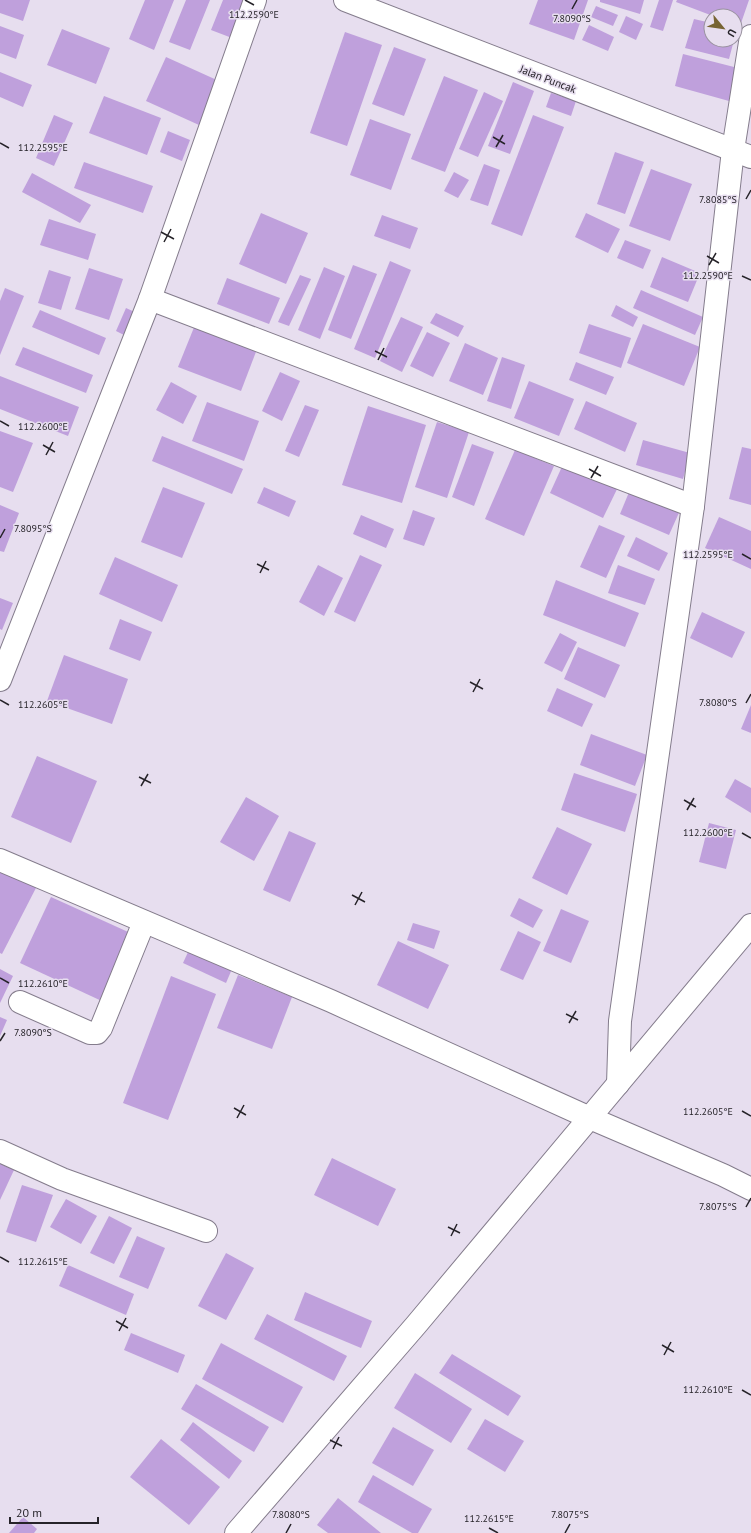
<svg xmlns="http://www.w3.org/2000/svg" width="751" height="1533" font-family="'PT Sans',sans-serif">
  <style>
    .building { fill: #bfa0dc }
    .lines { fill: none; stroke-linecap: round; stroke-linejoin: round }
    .minor-casing { stroke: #847c8c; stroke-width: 24 }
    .major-casing { stroke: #847c8c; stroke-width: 24 }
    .minor { stroke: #fff; stroke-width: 22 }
    .major { stroke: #fff; stroke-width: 22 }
    .ticks { fill: none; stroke: #262329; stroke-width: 1.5 }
    .labels { text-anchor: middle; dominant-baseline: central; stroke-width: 3; stroke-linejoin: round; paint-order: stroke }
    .street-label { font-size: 11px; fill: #262329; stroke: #e7deef }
    .ticks-label { font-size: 10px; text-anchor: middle; fill: #262329; stroke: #e7deef; stroke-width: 3; stroke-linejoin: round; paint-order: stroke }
  </style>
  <rect width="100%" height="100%" fill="#e7deef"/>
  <g class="building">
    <polygon points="0,0 30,0 23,21 0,13"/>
    <polygon points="145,0 174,0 154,50 129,39"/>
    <polygon points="186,0 210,0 190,50 169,42"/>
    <polygon points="223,0 246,0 232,38 211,30"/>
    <polygon points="538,0 588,0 574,40 529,24"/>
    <polygon points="600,0 644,0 640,14 600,2"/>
    <polygon points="659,0 673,0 663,31 650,27"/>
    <polygon points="677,0 749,0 740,26 735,24 735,16 713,16 676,2"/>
    <polygon points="596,6 618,15 613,26 591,17"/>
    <polygon points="626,16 643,24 636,40 619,32"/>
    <polygon points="694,19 711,23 711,40 734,40 729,59 685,48"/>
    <polygon points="589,25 614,37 608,51 582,40"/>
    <polygon points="0,26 24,35 16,59 0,53"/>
    <polygon points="62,29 110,48 96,84 47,65"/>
    <polygon points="345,32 382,45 347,146 310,133"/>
    <polygon points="394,47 426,59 404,116 372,104"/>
    <polygon points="683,54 738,68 729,101 675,86"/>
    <polygon points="166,57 219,81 199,125 146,101"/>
    <polygon points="0,72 32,85 23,107 0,97"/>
    <polygon points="444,76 478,90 445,172 411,159"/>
    <polygon points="513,82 534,91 510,154 488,146"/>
    <polygon points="484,92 503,101 478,157 459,149"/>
    <polygon points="551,93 576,101 571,116 546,107"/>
    <polygon points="104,96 161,118 147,155 89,133"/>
    <polygon points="54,115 73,123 54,166 36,158"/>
    <polygon points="533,115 564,127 522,236 491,224"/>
    <polygon points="370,119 411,134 391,190 350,175"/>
    <polygon points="168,131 190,140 182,161 160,152"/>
    <polygon points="615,152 644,162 625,214 597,204"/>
    <polygon points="84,162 153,186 143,213 74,188"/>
    <polygon points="484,164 500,170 488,206 470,200"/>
    <polygon points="651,169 692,184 670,241 629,226"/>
    <polygon points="454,172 469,180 458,198 444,191"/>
    <polygon points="32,173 91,205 80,223 22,192"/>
    <polygon points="261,213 308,233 286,284 239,264"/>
    <polygon points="586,213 620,229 608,253 575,237"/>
    <polygon points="382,215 418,228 410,249 374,236"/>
    <polygon points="49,219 96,234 88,260 40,245"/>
    <polygon points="625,240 651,250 643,269 617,258"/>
    <polygon points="662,257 700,273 688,302 650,287"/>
    <polygon points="390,261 411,270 375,358 354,349"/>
    <polygon points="353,265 377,274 351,339 328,330"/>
    <polygon points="324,267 345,276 320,339 298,330"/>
    <polygon points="89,268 123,279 109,320 75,309"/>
    <polygon points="49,270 71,277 61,310 38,303"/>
    <polygon points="300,275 311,279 289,326 278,322"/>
    <polygon points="227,278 280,298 269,324 217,304"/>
    <polygon points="5,288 24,296 0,355 0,301"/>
    <polygon points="641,290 703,317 695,335 633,308"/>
    <polygon points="616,305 638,317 633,327 611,316"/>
    <polygon points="126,308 139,314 128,337 116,331"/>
    <polygon points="40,310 106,338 99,355 32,327"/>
    <polygon points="436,313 464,326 458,337 430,323"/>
    <polygon points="401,317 423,327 402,372 380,361"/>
    <polygon points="197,320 259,344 241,391 178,367"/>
    <polygon points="589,324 631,338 621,368 579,353"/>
    <polygon points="643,324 700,347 684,386 627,363"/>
    <polygon points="427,332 450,343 433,377 410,366"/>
    <polygon points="465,343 498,358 483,395 449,381"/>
    <polygon points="23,347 93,375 86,393 15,365"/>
    <polygon points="502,357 525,365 511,409 487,401"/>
    <polygon points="576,362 614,377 606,395 569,380"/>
    <polygon points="280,372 300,381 282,421 262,411"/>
    <polygon points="0,376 79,407 68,436 0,409"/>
    <polygon points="529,381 574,399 559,436 514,418"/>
    <polygon points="171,382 197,396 183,424 156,410"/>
    <polygon points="586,401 637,423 625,452 574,429"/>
    <polygon points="207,402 259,421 244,461 192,441"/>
    <polygon points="305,405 319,410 299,457 285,451"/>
    <polygon points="368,406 426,425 402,503 342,485"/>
    <polygon points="437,422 469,432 447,498 415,487"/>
    <polygon points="0,431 33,443 13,492 0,487"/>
    <polygon points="162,436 243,469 232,494 152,461"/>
    <polygon points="643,440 690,453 683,479 636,465"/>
    <polygon points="472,444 494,452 474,506 452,497"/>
    <polygon points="742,447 751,449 751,505 729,499"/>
    <polygon points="515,450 554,466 524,536 485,519"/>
    <polygon points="565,460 619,485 603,518 550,493"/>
    <polygon points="632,485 682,506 669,535 620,514"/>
    <polygon points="163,487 205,503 182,558 141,542"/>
    <polygon points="264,487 296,501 289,517 257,503"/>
    <polygon points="0,505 19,513 4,552 0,551"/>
    <polygon points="413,510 435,518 424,546 403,539"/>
    <polygon points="361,515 394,529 386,548 353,534"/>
    <polygon points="719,517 751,531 751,569 705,548"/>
    <polygon points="599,525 625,536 606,578 580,567"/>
    <polygon points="636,537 668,553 659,571 627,556"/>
    <polygon points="360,555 382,565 355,622 334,612"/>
    <polygon points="115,557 178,585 162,622 99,594"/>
    <polygon points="318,565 343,578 324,616 299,602"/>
    <polygon points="618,565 655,579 645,605 608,593"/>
    <polygon points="556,580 639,613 625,647 543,615"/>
    <polygon points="0,598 13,603 2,630 0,629"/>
    <polygon points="702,612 745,632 732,658 690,638"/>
    <polygon points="120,619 152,632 140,661 109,649"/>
    <polygon points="560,633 577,642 562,672 544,663"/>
    <polygon points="578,647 620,665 605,698 564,679"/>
    <polygon points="64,655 128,679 112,724 47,701"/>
    <polygon points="557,688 593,704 582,727 547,711"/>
    <polygon points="751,705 751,733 741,729"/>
    <polygon points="591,734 647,755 635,786 580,765"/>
    <polygon points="37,756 97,781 71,843 11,817"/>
    <polygon points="574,773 637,794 625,832 561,810"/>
    <polygon points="735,779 751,788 751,813 725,797"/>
    <polygon points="246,797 279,816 254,861 220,842"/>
    <polygon points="709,823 736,830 726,869 699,862"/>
    <polygon points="557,827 592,844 567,895 532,878"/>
    <polygon points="289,831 316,843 290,902 263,890"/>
    <polygon points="0,865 38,884 2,954 0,953"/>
    <polygon points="51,897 137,936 106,1003 20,963"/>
    <polygon points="519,898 543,910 533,928 510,916"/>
    <polygon points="561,909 589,921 571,963 543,951"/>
    <polygon points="413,923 440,931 434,949 407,940"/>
    <polygon points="518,931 541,942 523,980 500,970"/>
    <polygon points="398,941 449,965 428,1009 377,985"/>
    <polygon points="189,950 232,969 226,983 183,963"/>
    <polygon points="0,969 13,976 0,1003"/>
    <polygon points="238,975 292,997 272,1049 217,1028"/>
    <polygon points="171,976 216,994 168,1120 123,1103"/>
    <polygon points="0,1017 7,1020 0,1036"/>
    <polygon points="332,1158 396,1189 378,1226 314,1195"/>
    <polygon points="0,1164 14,1170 0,1200"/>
    <polygon points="22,1185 53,1195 36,1242 6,1232"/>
    <polygon points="66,1199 97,1216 81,1244 50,1227"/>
    <polygon points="109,1216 132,1228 114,1264 90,1253"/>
    <polygon points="137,1236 165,1248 148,1289 119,1277"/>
    <polygon points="226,1253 254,1268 226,1320 198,1306"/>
    <polygon points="68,1265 134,1294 126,1315 59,1286"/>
    <polygon points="305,1292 372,1321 361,1348 294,1320"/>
    <polygon points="267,1314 347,1356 334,1381 254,1339"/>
    <polygon points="131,1333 185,1355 178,1373 124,1350"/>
    <polygon points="221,1343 303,1387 283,1423 202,1379"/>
    <polygon points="452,1354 521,1396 508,1416 439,1373"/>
    <polygon points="415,1373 472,1409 451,1443 394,1408"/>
    <polygon points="196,1384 269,1427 254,1452 181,1409"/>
    <polygon points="485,1419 524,1441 505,1472 467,1449"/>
    <polygon points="193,1422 242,1461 229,1479 180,1440"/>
    <polygon points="393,1427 434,1450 413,1486 372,1463"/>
    <polygon points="161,1439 220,1487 189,1525 130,1477"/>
    <polygon points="373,1475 432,1509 418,1533 412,1533 358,1502"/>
    <polygon points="338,1498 381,1533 328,1533 317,1525"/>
    <polygon points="23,1517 37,1529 34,1533 9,1533"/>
  </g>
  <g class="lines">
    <g class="minor-casing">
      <g id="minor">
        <polyline points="345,0 751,157"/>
        <polyline points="150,299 693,506"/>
        <polyline points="0,680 150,299 255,0"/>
        <polyline points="0,860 331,1001 590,1118 723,1175 751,1189"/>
        <polyline points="20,1002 90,1033 97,1033 101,1028 144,922"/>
        <polyline points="618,1084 620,1021 693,506 733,150 751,36"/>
        <polyline points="0,1151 62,1179 206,1231"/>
      </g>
    </g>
    <g class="major-casing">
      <polyline id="major" points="236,1533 416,1325 751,925"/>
    </g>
    <use href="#minor" class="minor"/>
    <use href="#major" class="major"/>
  </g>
  <path class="ticks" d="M245 0 254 5M572 9 577 0M493 137 505 144M0 143 9 148M496 147 503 135M746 199 751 190M161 232 174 239M164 242 171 229M707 256 719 263M709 265 716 253M742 276 751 280M375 351 387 357M378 360 384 348M0 421 9 426M43 445 55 452M46 455 53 442M589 469 601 476M591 478 598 466M0 538 5 529M742 554 751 559M257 564 269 570M260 573 266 561M470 682 483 689M473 692 480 679M0 700 9 705M746 703 751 694M139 777 151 783M141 786 148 774M684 800 696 807M687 810 694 798M742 833 751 838M352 895 365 902M355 905 362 892M0 978 9 983M566 1014 578 1020M569 1023 576 1011M0 1041 5 1033M234 1108 246 1115M742 1111 751 1116M237 1118 244 1105M746 1207 751 1198M448 1227 460 1233M451 1236 457 1224M0 1257 9 1262M116 1321 128 1328M119 1331 126 1318M662 1345 674 1352M664 1355 671 1342M742 1390 751 1395M330 1440 342 1446M333 1449 339 1437M489 1528 498 1533M286 1533 291 1524M565 1533 570 1524"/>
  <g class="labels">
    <g class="street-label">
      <text transform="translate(548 79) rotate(21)">Jalan Puncak</text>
    </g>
  </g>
  <g class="ticks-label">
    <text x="254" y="18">112.2590°E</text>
    <text x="572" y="22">7.8090°S</text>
    <text x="43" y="151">112.2595°E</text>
    <text x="718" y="203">7.8085°S</text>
    <text x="708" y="279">112.2590°E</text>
    <text x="43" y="430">112.2600°E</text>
    <text x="33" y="532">7.8095°S</text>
    <text x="708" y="558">112.2595°E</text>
    <text x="718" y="706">7.8080°S</text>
    <text x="43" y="708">112.2605°E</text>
    <text x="708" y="836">112.2600°E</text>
    <text x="43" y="987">112.2610°E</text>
    <text x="33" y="1036">7.8090°S</text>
    <text x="708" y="1115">112.2605°E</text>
    <text x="718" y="1210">7.8075°S</text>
    <text x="43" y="1265">112.2615°E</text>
    <text x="708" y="1393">112.2610°E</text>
    <text x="291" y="1518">7.8080°S</text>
    <text x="570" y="1518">7.8075°S</text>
    <text x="489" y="1522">112.2615°E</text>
  </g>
  <g transform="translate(723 28) rotate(119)"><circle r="19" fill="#e7deef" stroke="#9a93a0"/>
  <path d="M0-3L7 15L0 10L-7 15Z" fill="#776433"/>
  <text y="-6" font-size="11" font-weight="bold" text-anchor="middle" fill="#262329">U</text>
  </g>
  <path d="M10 1517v6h88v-6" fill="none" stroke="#262329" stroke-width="2"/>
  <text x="16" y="1517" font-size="12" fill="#262329" stroke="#e7deef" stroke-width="3" paint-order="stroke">20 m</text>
</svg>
